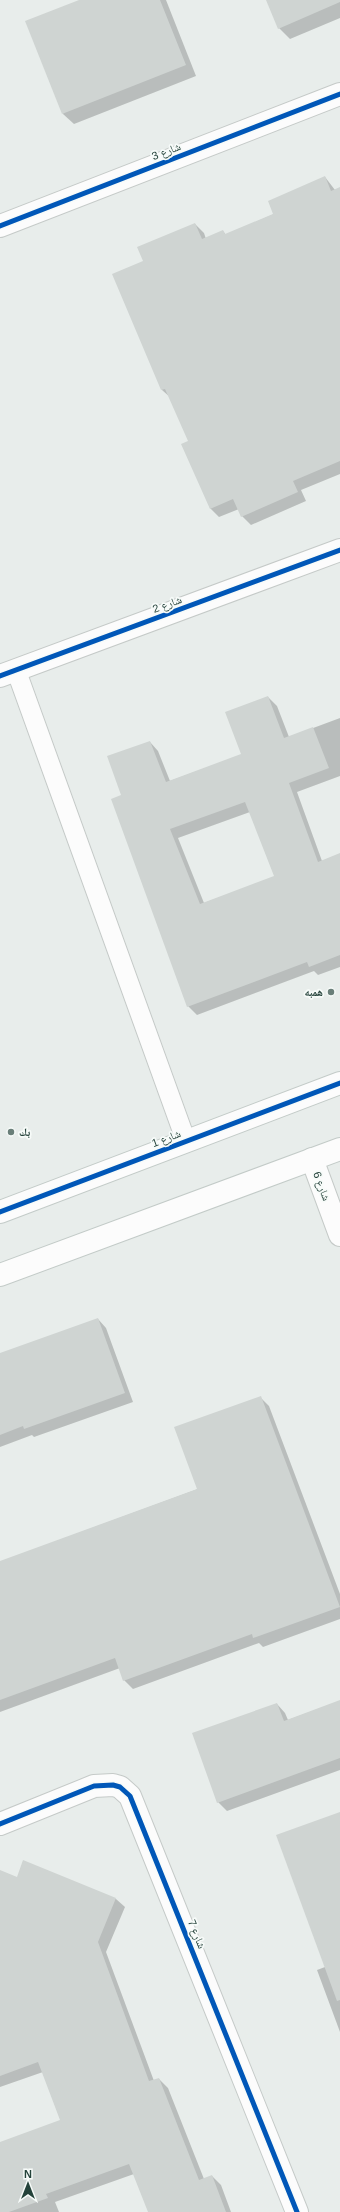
<svg xmlns="http://www.w3.org/2000/svg" width="340" height="2212" font-family="Arial,'Noto Naskh Arabic',sans-serif">
  <style>
    .shadow { fill: #0003; fill-rule: evenodd }
    .building { fill: #cfd4d2; fill-rule: evenodd }
    .lines { fill: none; stroke-linecap: round; stroke-linejoin: round }
    .lane-casing { stroke: #c5cac8; stroke-width: 21 }
    .street-casing { stroke: #c5cac8; stroke-width: 24 }
    .secondary-casing { stroke: #c3cbc8; stroke-width: 24 }
    .lane { stroke: #fcfcfc; stroke-width: 19 }
    .street { stroke: #fcfcfc; stroke-width: 22 }
    .secondary { stroke: #fcfcfc; stroke-width: 22 }
    .cycleway-casing { stroke: #f7fbf9; stroke-width: 8 }
    .cycleway { stroke: #0057b8; stroke-width: 5 }
    .poi-dot { fill: #697e78; stroke: #f7fbf9; stroke-width: 1.5 }
    .labels { text-anchor: middle; dominant-baseline: central; stroke-width: 3.5; stroke-linejoin: round; paint-order: stroke }
    .street-label { font-size: 11px; fill: #24423a; stroke: #f7fbf9 }
    .poi-label { font-size: 11px; font-weight: bold; fill: #24423a; stroke: #f7fbf9; text-anchor: end }
  </style>
  <rect width="100%" height="100%" fill="#e8edeb"/>
  <g class="shadow">
    <polygon points="81,0 166,0 196,76 74,124 63,114"/>
    <polygon points="267,0 340,0 340,18 290,39 279,28"/>
    <polygon points="325,177 335,190 340,188 340,474 301,490 306,501 251,525 242,516 239,509 219,517 210,508 190,441 171,398 162,390 145,261 195,224 204,233 206,239 223,231 226,235 274,214"/>
    <path d="M268 697 277 706 289 737 340 718V776L297 792 322 861 340 854V967L318 975 314 971 197 1015 188 1006 123 796 150 742 158 751 170 781 242 755ZM250 812 275 877 204 903 178 838Z"/>
    <polygon points="98,1319 106,1328 133,1402 34,1437 32,1435 0,1447 0,1354"/>
    <polygon points="260,1397 269,1406 340,1594 340,1619 263,1647 259,1643 133,1689 124,1680 120,1668 0,1712 0,1562 198,1489"/>
    <polygon points="340,1701 340,1770 227,1811 218,1802 277,1704 285,1713 288,1720"/>
    <polygon points="340,1813 340,2032 317,1970 325,1967"/>
    <polygon points="17,1878 116,1899 125,1907 106,1952 154,2081 159,2079 168,2088 204,2179 212,2176 221,2185 231,2212 149,2212 134,2174 55,2202 59,2212 0,2212 0,2143 61,2121 43,2072 0,2087 0,1881"/>
  </g>
  <g class="building">
    <polygon points="79,0 160,0 186,65 62,114 25,21"/>
    <polygon points="266,0 340,0 340,2 278,29"/>
    <polygon points="325,176 331,191 340,187 340,461 293,481 298,492 241,517 233,499 210,509 181,444 188,441 165,389 161,390 112,274 143,261 137,247 195,223 202,239 223,230 225,234 273,214 268,201"/>
    <path d="M268 696 284 738 313 727 329 768 289 783 318 862 340 853V955L309 967 307 962 187 1007 111 799 121 795 107 756 150 741 166 782 241 754 225 712ZM245 802 274 876 200 904 170 829Z"/>
    <polygon points="98,1318 125,1393 24,1429 23,1426 0,1435 0,1353"/>
    <polygon points="261,1396 340,1607 253,1638 252,1634 123,1681 115,1658 0,1700 0,1561 197,1489 174,1427"/>
    <polygon points="340,1700 340,1758 217,1803 192,1733 277,1703 284,1721"/>
    <polygon points="340,1812 340,2000 337,2001 276,1835"/>
    <polygon points="23,1860 116,1898 98,1942 149,2081 159,2078 199,2180 212,2175 226,2212 148,2212 129,2164 46,2194 48,2198 9,2212 0,2212 0,2142 60,2120 38,2062 0,2076 0,1870 17,1877"/>
  </g>
  <g class="lines">
    <g class="lane-casing">
      <polyline id="lane" points="16,670 186,1141"/>
    </g>
    <g class="street-casing">
      <g id="street">
        <polyline points="0,226 340,94"/>
        <polyline points="0,676 340,550"/>
        <polyline points="312,1159 340,1235"/>
        <polyline points="0,1824 94,1786 113,1785 120,1787 130,1796 297,2212"/>
      </g>
    </g>
    <g class="secondary-casing">
      <g id="secondary">
        <polyline points="0,1212 340,1083"/>
        <polyline points="0,1275 340,1149"/>
      </g>
    </g>
    <use href="#lane" class="lane"/>
    <use href="#street" class="street"/>
    <use href="#secondary" class="secondary"/>
    <g class="cycleway-casing">
      <g id="cycleway">
        <polyline points="0,226 340,94"/>
        <polyline points="0,676 340,550"/>
        <polyline points="0,1212 340,1083"/>
        <polyline points="0,1824 94,1786 113,1785 120,1787 130,1796 297,2212"/>
      </g>
    </g>
    <use href="#cycleway" class="cycleway"/>
  </g>
  <g class="poi-dot">
    <circle cx="331" cy="992" r="4"/>
    <circle cx="11" cy="1132" r="4"/>
  </g>
  <g class="labels">
    <g class="street-label">
      <text transform="translate(166 151) rotate(-21)">شارع 3</text>
      <text transform="translate(167 604) rotate(-20)">شارع 2</text>
      <text transform="translate(166 1138) rotate(-21)">شارع 1</text>
      <text transform="translate(322 1186) rotate(70)">شارع 6</text>
      <text transform="translate(197 1934) rotate(68)">شارع 7</text>
    </g>
    <g class="poi-label">
      <text x="323" y="992">همبه</text>
      <text x="19" y="1132" text-anchor="start">بك</text>
    </g>
  </g>
  <g transform="translate(28 2184)" stroke="#f7fbf9" stroke-width="3" paint-order="stroke">
  <path d="M0-3L7 15L0 10L-7 15Z" fill="#24423a"/>
  <text y="-6" font-size="11" font-weight="bold" text-anchor="middle" fill="#24423a">N</text>
  </g>
</svg>
